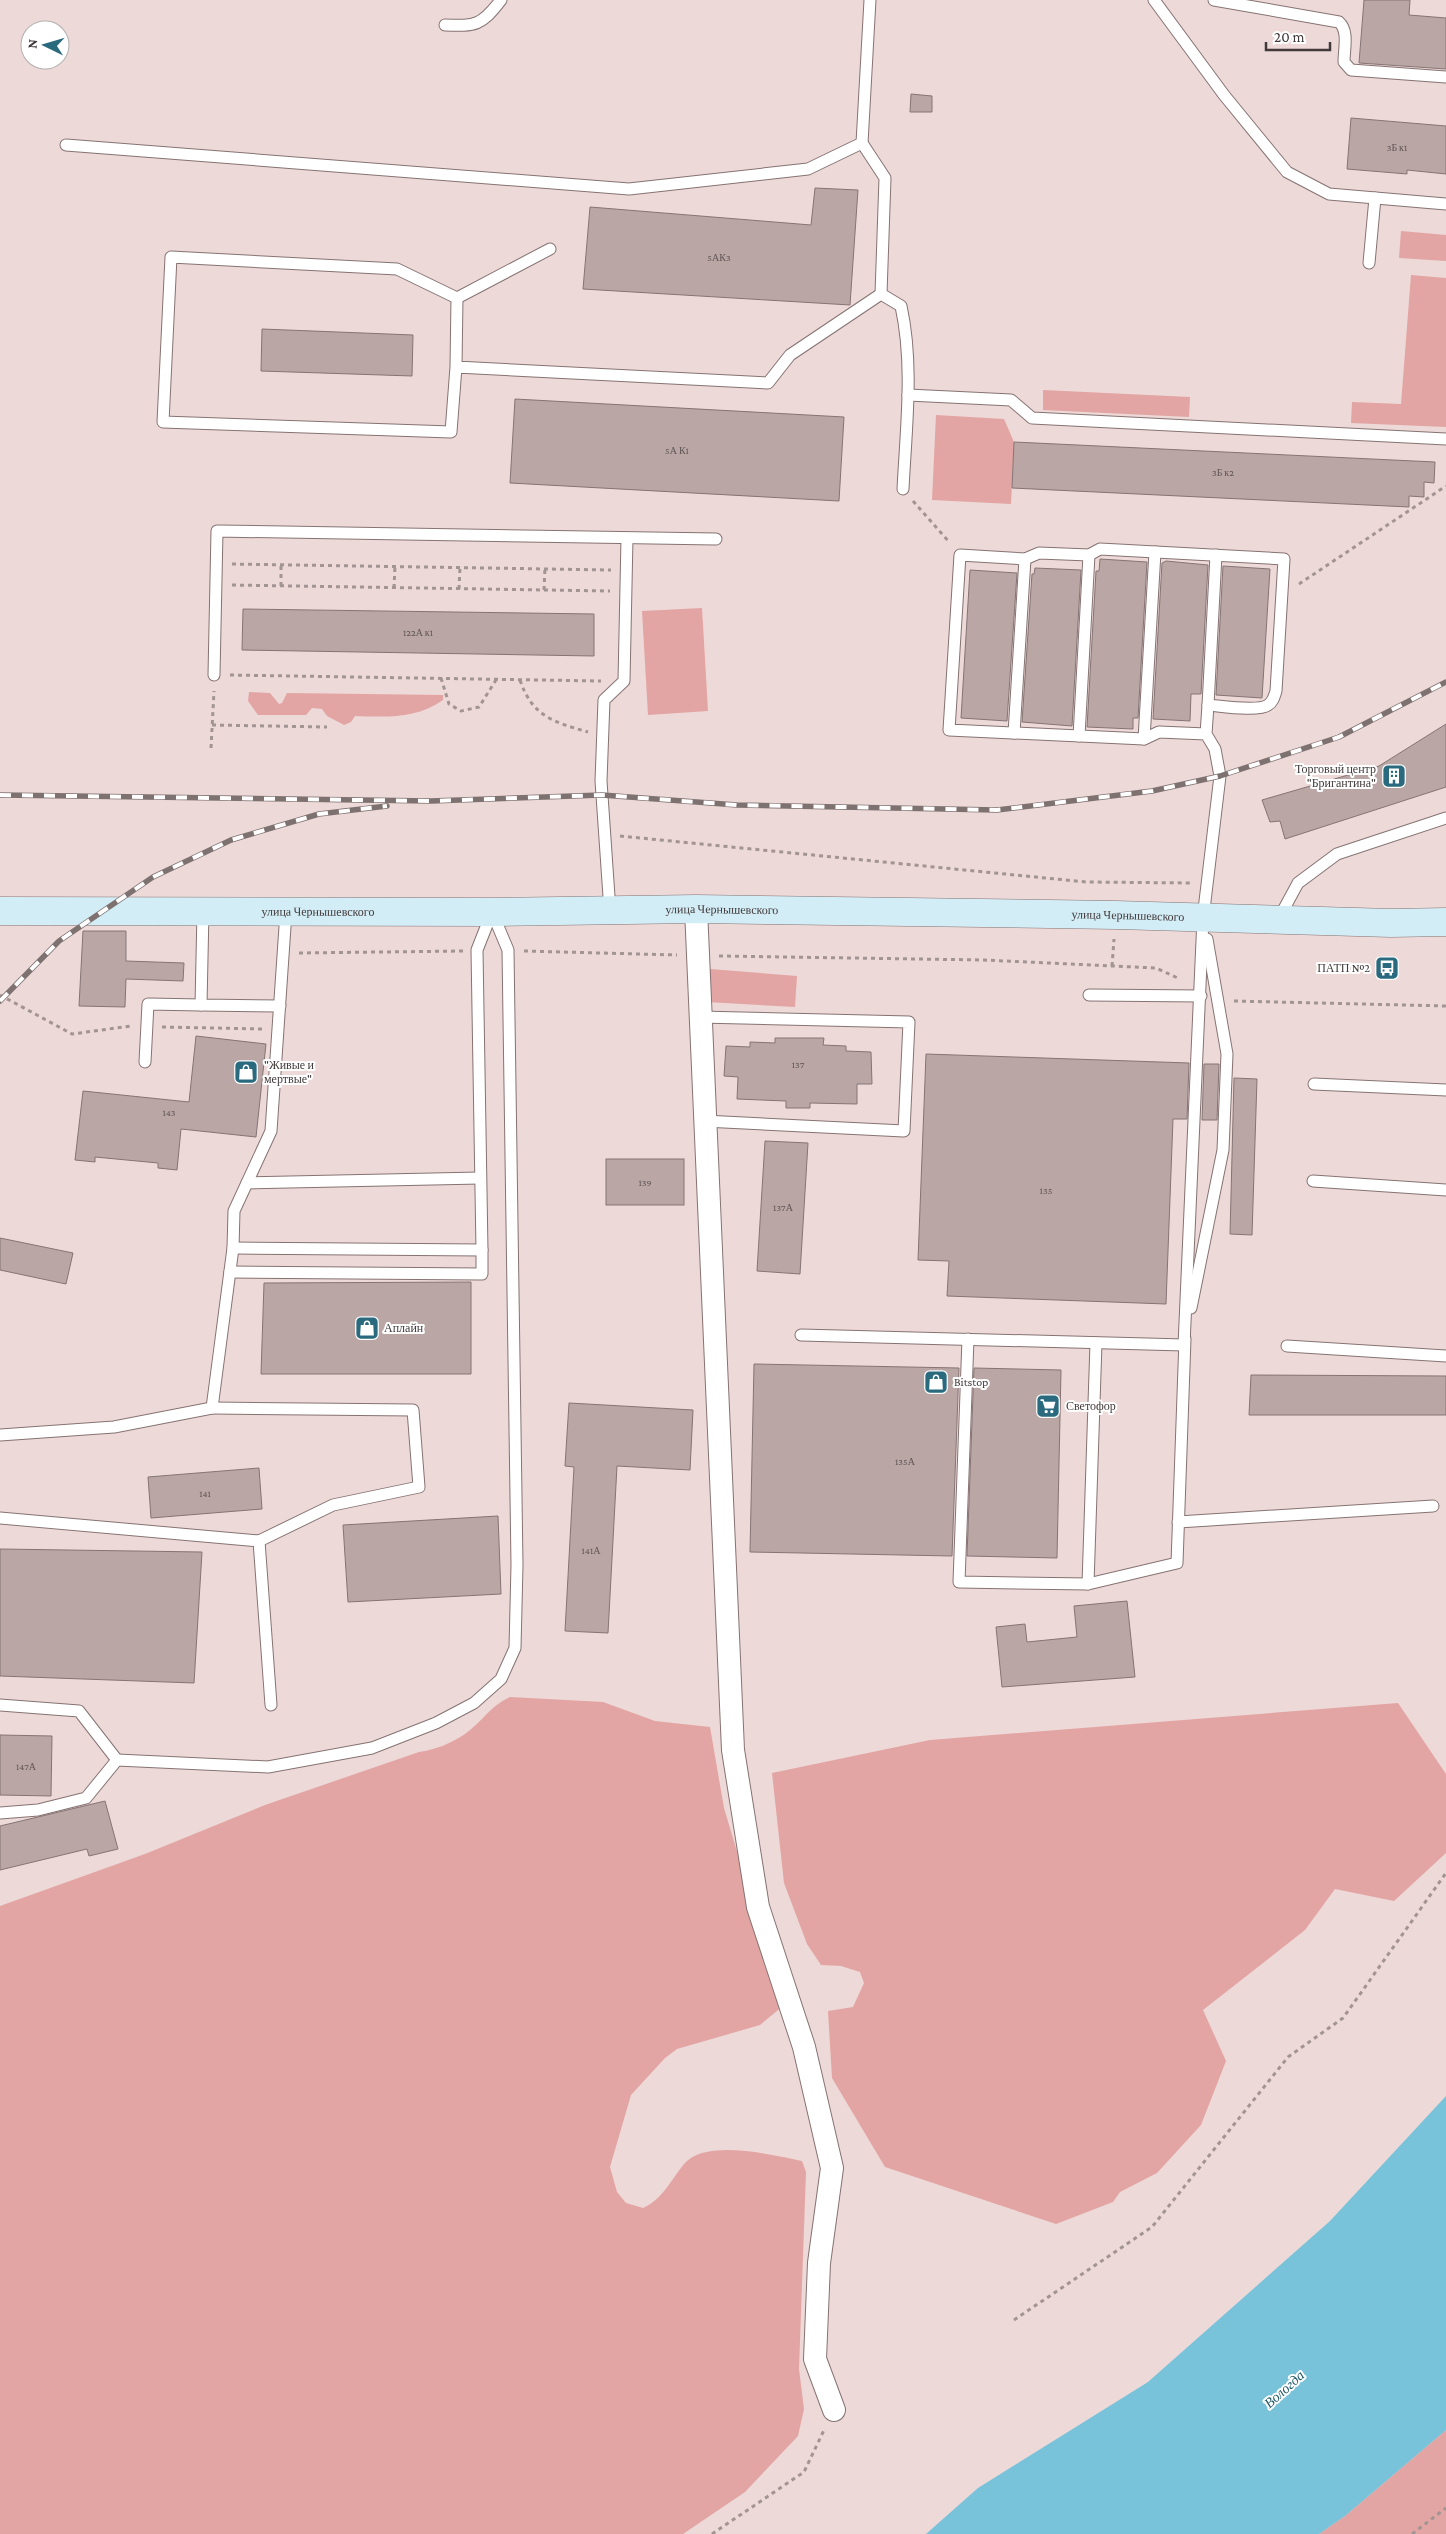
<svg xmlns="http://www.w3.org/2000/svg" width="1446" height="2534" font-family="'Crimson Pro',serif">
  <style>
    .green { fill: #e2a5a3 }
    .water { fill: #78c2da }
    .building { fill: #b9a6a5; stroke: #867474 }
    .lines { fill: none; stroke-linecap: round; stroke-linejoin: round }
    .lane-casing { stroke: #857372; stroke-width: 13 }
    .street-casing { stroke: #857372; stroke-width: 24 }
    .secondary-casing { stroke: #857372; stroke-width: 29 }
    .path { stroke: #a29493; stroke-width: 3; stroke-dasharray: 4 4; stroke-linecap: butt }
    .lane { stroke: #fff; stroke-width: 11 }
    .street { stroke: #fff; stroke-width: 22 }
    .secondary { stroke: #d3edf6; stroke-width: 28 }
    .rail-casing { stroke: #7e7271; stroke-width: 5.5 }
    .rail { stroke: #fff; stroke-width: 4; stroke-dasharray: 11; stroke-linecap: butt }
    .labels { text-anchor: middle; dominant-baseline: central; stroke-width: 4; stroke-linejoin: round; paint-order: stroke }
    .number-label { font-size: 10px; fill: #605555 }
    .poi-label { font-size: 12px; fill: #423a3a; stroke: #fff; text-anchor: start }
    .street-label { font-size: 12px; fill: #423a3a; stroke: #fff }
    .water-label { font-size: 14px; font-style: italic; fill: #1b5869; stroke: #fff }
  </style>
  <rect width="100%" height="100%" fill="#edd9d8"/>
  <g class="green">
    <polygon points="1401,231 1446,235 1446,261 1399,258"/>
    <polygon points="1411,275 1446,278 1446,427 1351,423 1352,402 1401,404"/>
    <polygon points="1043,390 1190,397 1189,417 1043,410"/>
    <polygon points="936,415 1004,419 1014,442 1011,504 932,500"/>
    <polygon points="702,608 708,711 648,715 642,611"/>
    <path d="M249 692 270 693 279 704 282 703 287 693 443 695V700C416 719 387 717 355 716L351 722 344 725 327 716 322 709 312 708 306 715H258L248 701Z"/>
    <polygon points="710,969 797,976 795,1007 707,1002"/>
    <path d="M510 1697 603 1702 655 1721 710 1727 724 1808 783 2006 760 2025 677 2049 665 2058 631 2095 610 2167 617 2192 626 2203 643 2208C662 2200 671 2180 684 2164 705 2138 773 2155 802 2161L806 2172 799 2369 804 2409 798 2436 745 2492 683 2534H0V1906L145 1854 265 1805 419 1752C435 1750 452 1743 465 1734 482 1722 491 1705 510 1697Z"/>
    <polygon points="1398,1703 1446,1774 1446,1853 1394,1901 1335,1889 1305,1930 1203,2010 1226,2061 1201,2125 1157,2173 1120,2192 1113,2202 1056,2224 885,2167 832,2078 828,2011 853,2007 864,1983 860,1972 841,1966 821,1965 807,1944 784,1883 772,1773 930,1740"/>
    <polygon points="1446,2430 1446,2534 1319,2534 1345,2516"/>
  </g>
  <polygon class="water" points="1446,2096 1446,2430 1345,2516 1319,2534 926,2534 978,2488 1148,2382 1330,2221"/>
  <g class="building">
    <polygon points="1364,0 1410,0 1409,15 1446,18 1446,69 1359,63"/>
    <polygon points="911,94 932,96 932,112 910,112"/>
    <polygon points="1351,118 1446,126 1446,174 1407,170 1407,174 1347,169"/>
    <polygon points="815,188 858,190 850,305 583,289 590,207 811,225"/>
    <polygon points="262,329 413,335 412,376 261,371"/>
    <polygon points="515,399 844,417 839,501 510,483"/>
    <polygon points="1014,442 1435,462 1434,483 1424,482 1424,497 1409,496 1409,507 1012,488"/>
    <polygon points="1100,559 1147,562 1138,718 1133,718 1133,729 1087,727 1096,571 1099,571"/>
    <polygon points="1166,561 1208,565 1201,694 1191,694 1190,721 1153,719 1162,563"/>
    <polygon points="1223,566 1270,569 1262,698 1216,695"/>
    <polygon points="1035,568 1081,570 1072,726 1022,722 1032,574 1034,574"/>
    <polygon points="970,570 1017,573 1007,721 961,718"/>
    <polygon points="243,609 594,614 594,656 242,650"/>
    <polygon points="1446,724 1446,787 1285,839 1280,821 1270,822 1262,800 1379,766"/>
    <polygon points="83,931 126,931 126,961 184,963 183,981 126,979 125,1007 79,1006"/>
    <polygon points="196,1036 266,1044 256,1137 181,1129 177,1170 158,1168 158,1163 95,1157 95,1162 75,1160 83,1091 189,1102"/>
    <polygon points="775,1038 824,1038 823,1045 846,1046 846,1051 871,1052 872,1084 857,1084 857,1104 810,1103 810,1108 786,1108 786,1101 737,1099 738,1077 724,1076 726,1046 750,1047 750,1042 775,1043"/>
    <polygon points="926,1054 1189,1063 1187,1119 1173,1119 1166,1304 947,1296 949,1261 918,1260"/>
    <polygon points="1204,1064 1219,1064 1217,1120 1202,1120"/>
    <polygon points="1234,1078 1257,1079 1252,1235 1230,1234"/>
    <polygon points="765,1141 808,1143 800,1274 757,1271"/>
    <rect x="606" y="1159" width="78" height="46"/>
    <polygon points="0,1238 73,1253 66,1284 0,1270"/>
    <polygon points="471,1282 471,1374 261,1374 264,1283"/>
    <polygon points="754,1364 959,1368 952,1556 750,1552"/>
    <polygon points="974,1368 1061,1370 1057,1558 967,1556"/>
    <polygon points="1251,1375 1446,1376 1446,1415 1249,1415"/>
    <polygon points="569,1403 693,1410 690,1470 617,1466 608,1633 565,1631 574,1467 565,1466"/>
    <polygon points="259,1468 262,1509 151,1518 148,1477"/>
    <polygon points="498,1516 501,1594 348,1602 343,1525"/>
    <polygon points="0,1549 202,1552 194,1683 0,1676"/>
    <polygon points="1127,1601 1135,1677 1002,1687 996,1627 1025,1624 1027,1642 1077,1637 1074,1606"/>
    <polygon points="0,1735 52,1736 51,1796 0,1795"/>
    <polygon points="105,1801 118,1849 89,1856 87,1849 0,1870 0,1826"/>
  </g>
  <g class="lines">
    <g class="lane-casing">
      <g id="lane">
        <polyline points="1154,0 1224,95 1287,172 1329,194 1446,204"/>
        <path d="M1214 0 1339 22C1349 31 1344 49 1344 62L1351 70 1446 77"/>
        <path d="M445 25C476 26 481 26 501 0"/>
        <polyline points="862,143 885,178 881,294"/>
        <polyline points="66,145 629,189 808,169 862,143 870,0"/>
        <polyline points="1369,263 1375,198"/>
        <polyline points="457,298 550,249"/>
        <path d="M456 367 457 298 397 269 171 257 163 422 451 432 456 367 768 383 790 355 881 294 901 306C914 365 906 428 903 489"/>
        <polyline points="908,395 1011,400 1032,418 1446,439"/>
        <polyline points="214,675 217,531 716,539"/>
        <polyline points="1208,705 1216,555"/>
        <polyline points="1014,733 1025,559"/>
        <polyline points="1079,736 1089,555"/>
        <polyline points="1144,739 1155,552"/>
        <polyline points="203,911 201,1005 280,1006"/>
        <polyline points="610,911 601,781 604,700 624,681 627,538"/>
        <polyline points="1279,918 1298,883 1337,854 1446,818"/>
        <polyline points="1089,995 1201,996"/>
        <polyline points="699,1017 909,1022 904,1131 704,1121"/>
        <polyline points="145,1062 148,1004 201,1005"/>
        <polyline points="1314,1084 1446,1090"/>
        <polyline points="1313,1181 1446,1190"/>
        <polyline points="247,1183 480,1178"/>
        <polyline points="233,1248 482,1250 477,950 492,912"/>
        <polyline points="230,1272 482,1274 482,1250"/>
        <polyline points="1191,1308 1223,1150 1227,1054 1207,939"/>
        <path d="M801 1335 1184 1345 1203 918 1220 776 1215 749 1206 734 1208 705C1221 706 1258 712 1268 705 1273 702 1274 697 1276 691L1284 559 1100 549 1089 555 1039 553 1025 559 960 555 949 730 1144 739 1159 732 1206 734"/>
        <polyline points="968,1339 959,1582 1088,1584 1096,1343"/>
        <polyline points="1287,1346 1446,1356"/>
        <polyline points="212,1408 413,1410 419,1487 333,1505 259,1541"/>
        <polyline points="0,1435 114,1427 212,1408 233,1248 234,1211 271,1131 286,912"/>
        <polyline points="0,1518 259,1541 271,1705"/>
        <polyline points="1178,1522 1433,1506"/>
        <polyline points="1088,1584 1177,1563 1185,1339"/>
        <polyline points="0,1705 79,1711 117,1760"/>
        <polyline points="0,1813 38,1810 86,1798 117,1760 268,1767 372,1748 436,1723 474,1703 501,1679 515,1648 517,1565 508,950 492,912"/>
      </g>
    </g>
    <g class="street-casing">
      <polyline id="street" points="696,909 733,1750 758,1907 804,2047 832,2168 819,2263 815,2359 834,2410"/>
    </g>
    <g class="secondary-casing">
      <g id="secondary">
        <path id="s1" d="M0 911 492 912 696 909 1116 915 1391 923 1446 922"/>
      </g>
    </g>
    <g class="path">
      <polyline points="913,501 950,543"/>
      <polyline points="232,564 611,570"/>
      <polyline points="1299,584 1446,486"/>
      <polyline points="232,585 610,591"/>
      <polyline points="281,586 281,565"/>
      <polyline points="394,588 395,566"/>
      <polyline points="459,589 460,567"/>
      <polyline points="544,590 545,568"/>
      <polyline points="230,675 601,681"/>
      <polyline points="441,678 449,704 461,711 479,707 496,680"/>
      <path d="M520 680C532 716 553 722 588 732"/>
      <polyline points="212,725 327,727"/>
      <polyline points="211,748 214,691"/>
      <polyline points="620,836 1086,882 1192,883"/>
      <polyline points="524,951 677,955"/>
      <polyline points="299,953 463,951"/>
      <polyline points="719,956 984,960 1156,968 1180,979"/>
      <polyline points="1112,966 1114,939"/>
      <polyline points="0,995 72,1034 131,1026"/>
      <polyline points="1234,1001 1446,1006"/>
      <polyline points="162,1027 264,1029"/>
      <polyline points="1014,2320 1152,2227 1288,2057 1343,2018 1446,1873"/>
      <polyline points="712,2534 804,2472 825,2428"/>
      <polyline points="1412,2534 1446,2508"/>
    </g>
    <use href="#lane" class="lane"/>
    <use href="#street" class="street"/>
    <use href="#secondary" class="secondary"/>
    <g class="rail-casing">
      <g id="rail">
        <polyline points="0,795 431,801 602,795 737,805 997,810 1152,791 1220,776 1339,737 1446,682"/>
        <polyline points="0,1001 59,941 153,877 231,840 319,814 387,806"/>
      </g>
    </g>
    <use href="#rail" class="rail"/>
  </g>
  <defs>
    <g id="building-square" transform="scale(1.25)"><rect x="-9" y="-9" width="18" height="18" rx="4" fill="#296a7e" stroke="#fff"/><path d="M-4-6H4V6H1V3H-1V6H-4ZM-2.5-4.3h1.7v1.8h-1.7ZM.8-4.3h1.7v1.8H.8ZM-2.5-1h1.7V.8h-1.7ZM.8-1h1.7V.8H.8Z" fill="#fff"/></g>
    <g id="bus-square" transform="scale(1.25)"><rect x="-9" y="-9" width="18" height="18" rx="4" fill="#296a7e" stroke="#fff"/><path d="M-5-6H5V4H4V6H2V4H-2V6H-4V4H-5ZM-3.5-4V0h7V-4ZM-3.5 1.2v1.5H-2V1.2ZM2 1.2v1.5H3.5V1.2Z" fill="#fff"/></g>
    <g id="shop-square" transform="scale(1.25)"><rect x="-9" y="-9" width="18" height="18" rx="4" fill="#296a7e" stroke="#fff"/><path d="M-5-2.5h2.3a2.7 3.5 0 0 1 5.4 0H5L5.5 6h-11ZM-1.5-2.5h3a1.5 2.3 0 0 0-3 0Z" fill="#fff"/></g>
    <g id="supermarket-square" transform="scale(1.25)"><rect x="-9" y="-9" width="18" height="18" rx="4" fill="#296a7e" stroke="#fff"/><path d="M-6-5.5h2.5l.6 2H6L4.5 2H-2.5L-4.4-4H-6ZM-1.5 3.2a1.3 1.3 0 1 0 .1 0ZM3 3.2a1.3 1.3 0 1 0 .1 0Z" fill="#fff"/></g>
  </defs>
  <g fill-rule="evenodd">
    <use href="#building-square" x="1394" y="776"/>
    <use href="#bus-square" x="1387" y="968"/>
    <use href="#shop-square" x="246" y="1072"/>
    <use href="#shop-square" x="367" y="1328"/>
    <use href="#shop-square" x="936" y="1382"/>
    <use href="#supermarket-square" x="1048" y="1406"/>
  </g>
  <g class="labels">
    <g class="number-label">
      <text x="1397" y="147">3Б к1</text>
      <text x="719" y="257">5АК3</text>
      <text x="677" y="450">5А К1</text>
      <text x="1223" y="472">3Б к2</text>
      <text x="418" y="632">122А к1</text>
      <text x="798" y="1064">137</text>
      <text x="169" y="1112">143</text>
      <text x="645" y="1182">139</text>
      <text x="1046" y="1190">135</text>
      <text x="783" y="1207">137А</text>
      <text x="905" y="1461">135А</text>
      <text x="205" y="1493">141</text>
      <text x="591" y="1550">141А</text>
      <text x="26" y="1766">147А</text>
    </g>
    <g class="poi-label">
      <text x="1376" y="769" text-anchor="end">Торговый центр<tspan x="1376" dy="14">"Бригантина"</tspan></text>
      <text x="1370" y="968" text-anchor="end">ПАТП №2</text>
      <text x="264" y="1065">"Живые и<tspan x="264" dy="14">мертвые"</tspan></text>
      <text x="384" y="1328">Аплайн</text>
      <text x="954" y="1382">Bitstop</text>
      <text x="1066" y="1406">Светофор</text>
    </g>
    <g class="street-label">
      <text stroke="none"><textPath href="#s1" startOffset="722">улица Чернышевского</textPath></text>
      <text stroke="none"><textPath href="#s1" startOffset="318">улица Чернышевского</textPath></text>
      <text stroke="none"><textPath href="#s1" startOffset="1128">улица Чернышевского</textPath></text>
    </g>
    <g class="water-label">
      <text transform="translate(1284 2389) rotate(-42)">Вологда</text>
    </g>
  </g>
  <g transform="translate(45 45) rotate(275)"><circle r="24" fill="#ffffff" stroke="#b3b0b0"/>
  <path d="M0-4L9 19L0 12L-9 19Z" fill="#296a7e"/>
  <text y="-8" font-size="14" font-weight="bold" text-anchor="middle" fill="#423a3a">N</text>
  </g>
  <path d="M1266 42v8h64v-8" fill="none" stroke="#423a3a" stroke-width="2.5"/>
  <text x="1274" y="42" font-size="15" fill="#423a3a" stroke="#ffffff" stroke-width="4" paint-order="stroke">20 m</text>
</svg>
